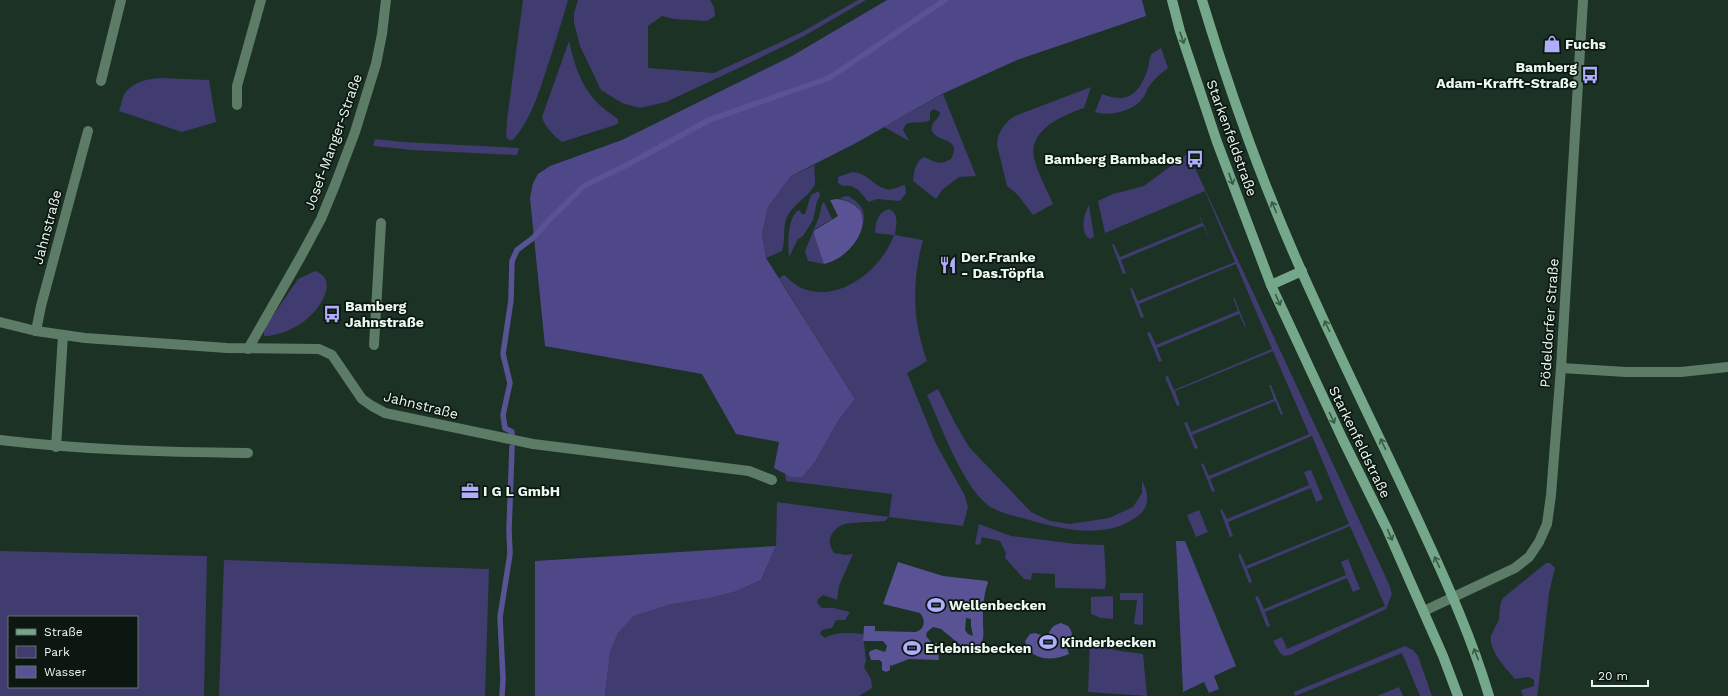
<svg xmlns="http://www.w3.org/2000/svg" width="1728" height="696" font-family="'Work Sans',sans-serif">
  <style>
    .green { fill: #403c6f; fill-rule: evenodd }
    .forest { fill: #4e4889 }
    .water { fill: #595396; fill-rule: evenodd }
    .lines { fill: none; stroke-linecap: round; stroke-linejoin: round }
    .stream { stroke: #595396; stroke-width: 5.5 }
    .street { stroke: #5c7c68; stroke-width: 10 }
    .secondary { stroke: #75a88a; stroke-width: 10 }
    .oneway { stroke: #3c5847 }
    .labels { text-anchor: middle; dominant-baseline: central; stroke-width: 3.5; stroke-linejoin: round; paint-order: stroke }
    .poi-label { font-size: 14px; font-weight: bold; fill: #ebf9f0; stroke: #0d1711; text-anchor: start }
    .street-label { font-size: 14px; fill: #ebf9f0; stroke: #0d1711 }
  </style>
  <rect width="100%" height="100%" fill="#1b3225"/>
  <g class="green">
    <path d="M523 0H568C561 25 553 49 545 74 537 98 530 120 513 140H509L506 137 507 120Z"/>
    <polygon points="578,0 710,0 714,7 715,16 707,21 674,19 662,16 648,26 648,68 714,73 802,32 858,0 866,0 804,36 745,65 666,102 640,108 622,103 601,90 580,46 574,23 574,13"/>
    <path d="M569 41C573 60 580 84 594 99 601 107 609 113 618 119V123L615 125 562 142C555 137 544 126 542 117Z"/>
    <path d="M1161 48 1168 68C1160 74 1153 80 1148 88 1146 92 1145 96 1142 99 1133 111 1109 117 1095 112L1102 94C1128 105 1140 93 1148 68 1149 64 1149 59 1151 55 1153 52 1158 50 1161 48Z"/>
    <path d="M160 78 209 80 216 122 182 132 119 111C121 106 122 98 125 93 133 82 147 79 160 78Z"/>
    <path d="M1091 87 1084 108C1063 115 1028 130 1034 158 1038 174 1047 190 1053 204L1033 215 1017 194 1007 186 997 145 998 136 1003 127 1009 120 1015 116Z"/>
    <path d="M943 94 976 176 959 177 942 190 936 199 913 181C914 171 915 162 924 157 936 162 938 166 951 159 963 137 937 143 932 131 930 122 940 119 940 112L934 109 930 112V120C922 124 914 121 906 124L903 130 909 141 884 127Z"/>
    <polygon points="375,139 403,142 519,148 517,155 412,150 373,146"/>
    <polygon points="1188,153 1389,584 1392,594 1386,609 1290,655 1284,656 1280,653 1273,641 1282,637 1287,649 1385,606 1350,526 1247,569 1252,582 1249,583 1238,555 1240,553 1246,566 1349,524 1312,436 1210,479 1215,491 1212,492 1201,464 1203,463 1209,476 1309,434 1273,351 1175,391 1180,405 1177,406 1165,377 1168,376 1174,390 1272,349 1236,264 1139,304 1144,317 1141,318 1130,289 1132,288 1138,301 1235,262 1205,191 1105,233 1098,201 1113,194 1144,186"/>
    <path d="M815 165C813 171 817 181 814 186 808 197 793 204 787 217 782 228 786 240 782 251L766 258 762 234 768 207 791 176Z"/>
    <path d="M852 172C866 172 872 184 883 188 891 192 898 186 905 185L906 193 900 201 877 199 869 202C864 198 861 190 853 187 847 184 843 188 838 183V177Z"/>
    <path d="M819 191 820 196 817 201 813 220 803 236 798 239 789 257C788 245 787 217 799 210L802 214H805L811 195Z"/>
    <path d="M848 196C864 205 867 214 861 231 863 212 860 203 840 199L842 197Z"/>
    <polygon points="824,202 832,219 815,229 824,264 808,261 805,251 819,217 822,204"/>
    <path d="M1089 205 1094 237 1090 239C1079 232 1084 214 1089 205Z"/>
    <path d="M889 209C900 214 896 225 895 235L923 240C912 280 912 321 927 361L907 373 936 444 965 496 968 507 963 526 889 517 885 521C876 522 849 522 842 525 830 531 826 542 834 553L845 555 853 554 839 586 837 600 823 595 818 599 817 603 822 608H834L850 612 845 620H836L832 628 822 630 820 634 825 638C836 631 851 633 863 634L866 661 864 667 871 679 872 688 859 696H605L610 653 618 633 634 616 672 604 711 598 737 591 761 580 776 546 777 502 889 517 892 494 786 481 785 473 791 477H802L815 462 838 421 855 399 779 278 784 275C791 281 798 288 807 290 843 301 883 267 894 235L875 233C876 222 877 213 889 209Z"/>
    <polygon points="1197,210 1210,239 1203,226 1121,260 1126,273 1123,274 1112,245 1114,244 1120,257 1202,223"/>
    <path d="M315 271C339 279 321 307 308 318 297 328 279 336 264 336V331L270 320 298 279Z"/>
    <polygon points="1234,297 1246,327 1245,327 1239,314 1157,348 1162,361 1159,362 1147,333 1150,332 1156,345 1238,311 1233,298"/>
    <polygon points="1269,385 1271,385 1283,414 1281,415 1275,401 1192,435 1198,448 1195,449 1184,423 1187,422 1191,432 1274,399"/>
    <path d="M938 389 955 423 969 447 1031 512 1050 521 1070 524 1109 518 1133 507 1142 493V481C1144 485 1147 491 1147 495 1148 506 1144 512 1135 518 1103 540 1061 529 1026 519 1015 516 999 513 989 506 962 486 941 425 927 395Z"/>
    <polygon points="1311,470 1323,499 1316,502 1311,488 1228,522 1233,536 1230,537 1220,510 1222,509 1227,519 1309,485 1304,472"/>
    <polygon points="1199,510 1208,532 1196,537 1187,515"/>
    <polygon points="979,524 1011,536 1076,544 1104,545 1106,580 1105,589 1055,588 1055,574 1032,573 1031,580 1024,579 1005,558 1006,553 1000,541 982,537 980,545 975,544"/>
    <path d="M0 551 207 556 204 696H0ZM9 617H137V687H9Z"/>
    <polygon points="1348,559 1360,589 1353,592 1347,578 1265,612 1270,626 1267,627 1255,597 1258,596 1264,609 1346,575 1341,562"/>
    <polygon points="224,560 489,569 485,696 219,696"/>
    <path d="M1546 563H1550L1555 568 1549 593 1538 691 1537 696H1523L1521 690 1534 686V680L1529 677 1515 679C1507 670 1488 650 1491 636 1493 630 1497 625 1499 619 1500 611 1499 604 1503 598Z"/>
    <polygon points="1120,593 1143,593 1143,625 1134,624 1137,600 1120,600"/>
    <polygon points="1113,596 1113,619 1101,618 1091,614 1091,597"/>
    <polygon points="1090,641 1114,644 1114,650 1143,654 1147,696 1088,692"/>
    <polygon points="1405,646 1413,650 1418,656 1432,696 1420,696 1402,653 1295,696 1294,692"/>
    <polygon points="1399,687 1403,696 1377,696"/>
  </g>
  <g class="forest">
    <polygon points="887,0 1142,0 1146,16 1017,60 942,94 856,143 791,176 768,207 762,234 766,258 855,399 838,421 815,462 802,477 791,477 774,468 779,442 736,434 702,374 545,346 530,198 533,183 538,174 550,166 622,140 792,56"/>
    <polygon points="1176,541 1185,541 1236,666 1214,676 1219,689 1209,693 1204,682 1183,692"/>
    <polygon points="776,546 761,580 737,591 711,598 672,604 634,616 618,633 610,653 605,696 535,696 535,561"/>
  </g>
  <g class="water">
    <path d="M837 199C885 205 857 257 824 264L814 234 815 230 838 216 830 200Z"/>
    <path d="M898 562 943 576 987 581 988 583C984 593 983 605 983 616 982 633 990 650 964 648L941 629 933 627 927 632 926 636 932 643H937L939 660 909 659 891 666 890 664V670L886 672 882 670V662L879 660H871L869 654 870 651 876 649 885 652 887 646 883 641H863L864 626H875V631L916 632C925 629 926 620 920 613L883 604ZM966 618 971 619V626L973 636 968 634 965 630Z"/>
    <path d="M1061 623 1068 626C1074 633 1073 640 1066 645L1069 654C1054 661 1030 662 1025 641L1030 634 1035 633 1047 637C1050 630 1052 625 1061 623Z"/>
  </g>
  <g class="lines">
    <g class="stream">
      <polyline points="512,435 512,432 505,428 503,415 510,383 503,354 511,300 512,261 517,250 533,238 549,220 584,186 629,164 709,120 829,78 945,0"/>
      <polyline points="502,696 503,679 500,617 510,554 509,530 512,447"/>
    </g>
    <g class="street">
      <polyline points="101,81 121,0"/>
      <polyline points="237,105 237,86 261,0"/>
      <polyline points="0,322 36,331 85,338 227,348 319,349 332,355 362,399 372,406 385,413 533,444 749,471 772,480"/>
      <polyline points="36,331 41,306 88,131"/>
      <polyline points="374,345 381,223"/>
      <polyline points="248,349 300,258 321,219 335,185 355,132 376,64 382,34 386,0"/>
      <polyline points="1561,368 1626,372 1681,372 1728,367"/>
      <path d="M0 440C82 450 165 452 248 453"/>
      <polyline points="56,447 63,335"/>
      <polyline points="1424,611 1515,568 1529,557 1539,542 1547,524 1551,495 1561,368 1583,0"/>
    </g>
    <g class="secondary">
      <polyline points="1172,0 1180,31 1217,142 1271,285 1343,440 1387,529 1443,656 1458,696"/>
      <path d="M1202 0C1233 103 1270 204 1315 301 1350 379 1388 454 1423 531 1448 585 1472 639 1489 696"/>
      <polyline points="1271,285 1302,271"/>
    </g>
  </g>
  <defs><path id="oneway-shaft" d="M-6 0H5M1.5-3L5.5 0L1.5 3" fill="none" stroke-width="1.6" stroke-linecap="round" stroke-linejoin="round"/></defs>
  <g class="oneway">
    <use href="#oneway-shaft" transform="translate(1182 38) rotate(71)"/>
    <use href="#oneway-shaft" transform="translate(1231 179) rotate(70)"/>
    <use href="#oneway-shaft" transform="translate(1274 207) rotate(-113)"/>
    <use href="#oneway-shaft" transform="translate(1278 300) rotate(66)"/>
    <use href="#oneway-shaft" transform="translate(1327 326) rotate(-116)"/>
    <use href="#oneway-shaft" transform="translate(1332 418) rotate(65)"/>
    <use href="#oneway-shaft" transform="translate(1383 444) rotate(-115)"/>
    <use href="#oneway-shaft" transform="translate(1390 535) rotate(66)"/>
    <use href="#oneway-shaft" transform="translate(1437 562) rotate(-115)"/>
    <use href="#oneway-shaft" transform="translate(1476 654) rotate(-112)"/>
  </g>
  <defs>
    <g id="shop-bare" transform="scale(1.38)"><path d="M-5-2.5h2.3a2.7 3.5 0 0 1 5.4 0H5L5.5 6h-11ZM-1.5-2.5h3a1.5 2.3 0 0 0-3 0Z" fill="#b0aefa" stroke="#0d1711" stroke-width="2.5" paint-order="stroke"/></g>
    <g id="bus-bare" transform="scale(1.38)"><path d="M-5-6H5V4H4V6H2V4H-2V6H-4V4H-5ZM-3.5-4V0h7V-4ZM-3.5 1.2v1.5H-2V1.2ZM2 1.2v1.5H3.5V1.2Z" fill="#b0aefa" stroke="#0d1711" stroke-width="2.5" paint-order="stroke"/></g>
    <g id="restaurant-bare" transform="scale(1.38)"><path d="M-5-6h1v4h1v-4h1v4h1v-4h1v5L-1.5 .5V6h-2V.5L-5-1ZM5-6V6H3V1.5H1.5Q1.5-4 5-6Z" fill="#b0aefa" stroke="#0d1711" stroke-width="2.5" paint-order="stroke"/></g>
    <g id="office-bare" transform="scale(1.38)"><path d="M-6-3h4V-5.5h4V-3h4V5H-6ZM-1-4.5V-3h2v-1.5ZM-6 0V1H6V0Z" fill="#b0aefa" stroke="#0d1711" stroke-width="2.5" paint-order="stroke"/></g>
    <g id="stadium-bare" transform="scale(1.38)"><path d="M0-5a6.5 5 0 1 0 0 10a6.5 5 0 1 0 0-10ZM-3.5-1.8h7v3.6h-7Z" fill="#b0aefa" stroke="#0d1711" stroke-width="2.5" paint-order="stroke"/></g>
  </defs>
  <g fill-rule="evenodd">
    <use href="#shop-bare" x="1552" y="44"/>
    <use href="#bus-bare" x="1590" y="75"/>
    <use href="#bus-bare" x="1195" y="159"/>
    <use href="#restaurant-bare" x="948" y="265"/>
    <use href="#bus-bare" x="332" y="314"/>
    <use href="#office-bare" x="470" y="491"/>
    <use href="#stadium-bare" x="936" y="605"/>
    <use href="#stadium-bare" x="1048" y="642"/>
    <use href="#stadium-bare" x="912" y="648"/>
  </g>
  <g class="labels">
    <g class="poi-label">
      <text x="1565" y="44">Fuchs</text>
      <text x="1577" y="67" text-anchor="end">Bamberg<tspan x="1577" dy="16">Adam-Krafft-Straße</tspan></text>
      <text x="1182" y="159" text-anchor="end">Bamberg Bambados</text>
      <text x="961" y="257">Der.Franke<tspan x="961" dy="16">- Das.Töpfla</tspan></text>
      <text x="345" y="306">Bamberg<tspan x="345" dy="16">Jahnstraße</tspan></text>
      <text x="483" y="491">I G L GmbH</text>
      <text x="949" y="605">Wellenbecken</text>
      <text x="1061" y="642">Kinderbecken</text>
      <text x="925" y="648">Erlebnisbecken</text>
    </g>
    <g class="street-label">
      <text transform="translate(1232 138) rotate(70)">Starkenfeldstraße</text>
      <text transform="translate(333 142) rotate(-70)">Josef-Manger-Straße</text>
      <text transform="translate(47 227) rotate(-75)">Jahnstraße</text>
      <text transform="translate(1549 323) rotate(-86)">Pödeldorfer Straße</text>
      <text transform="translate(421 405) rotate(14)">Jahnstraße</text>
      <text transform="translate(1360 442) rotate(64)">Starkenfeldstraße</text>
    </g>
  </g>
  <rect x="8" y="616" width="130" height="72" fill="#0d1711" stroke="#66716a"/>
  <rect x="16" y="629" width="20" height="6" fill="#75a88a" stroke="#66716a"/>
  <text x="44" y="636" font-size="12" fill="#ebf9f0">Straße</text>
  <rect x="16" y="646" width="20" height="12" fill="#403c6f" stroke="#66716a"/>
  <text x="44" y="656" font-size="12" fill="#ebf9f0">Park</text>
  <rect x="16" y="666" width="20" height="12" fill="#595396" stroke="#66716a"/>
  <text x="44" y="676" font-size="12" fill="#ebf9f0">Wasser</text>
  <path d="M1592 680v6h56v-6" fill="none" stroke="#ebf9f0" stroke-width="2"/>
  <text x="1598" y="680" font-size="12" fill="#ebf9f0" stroke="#0d1711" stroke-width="3" paint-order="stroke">20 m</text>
</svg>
